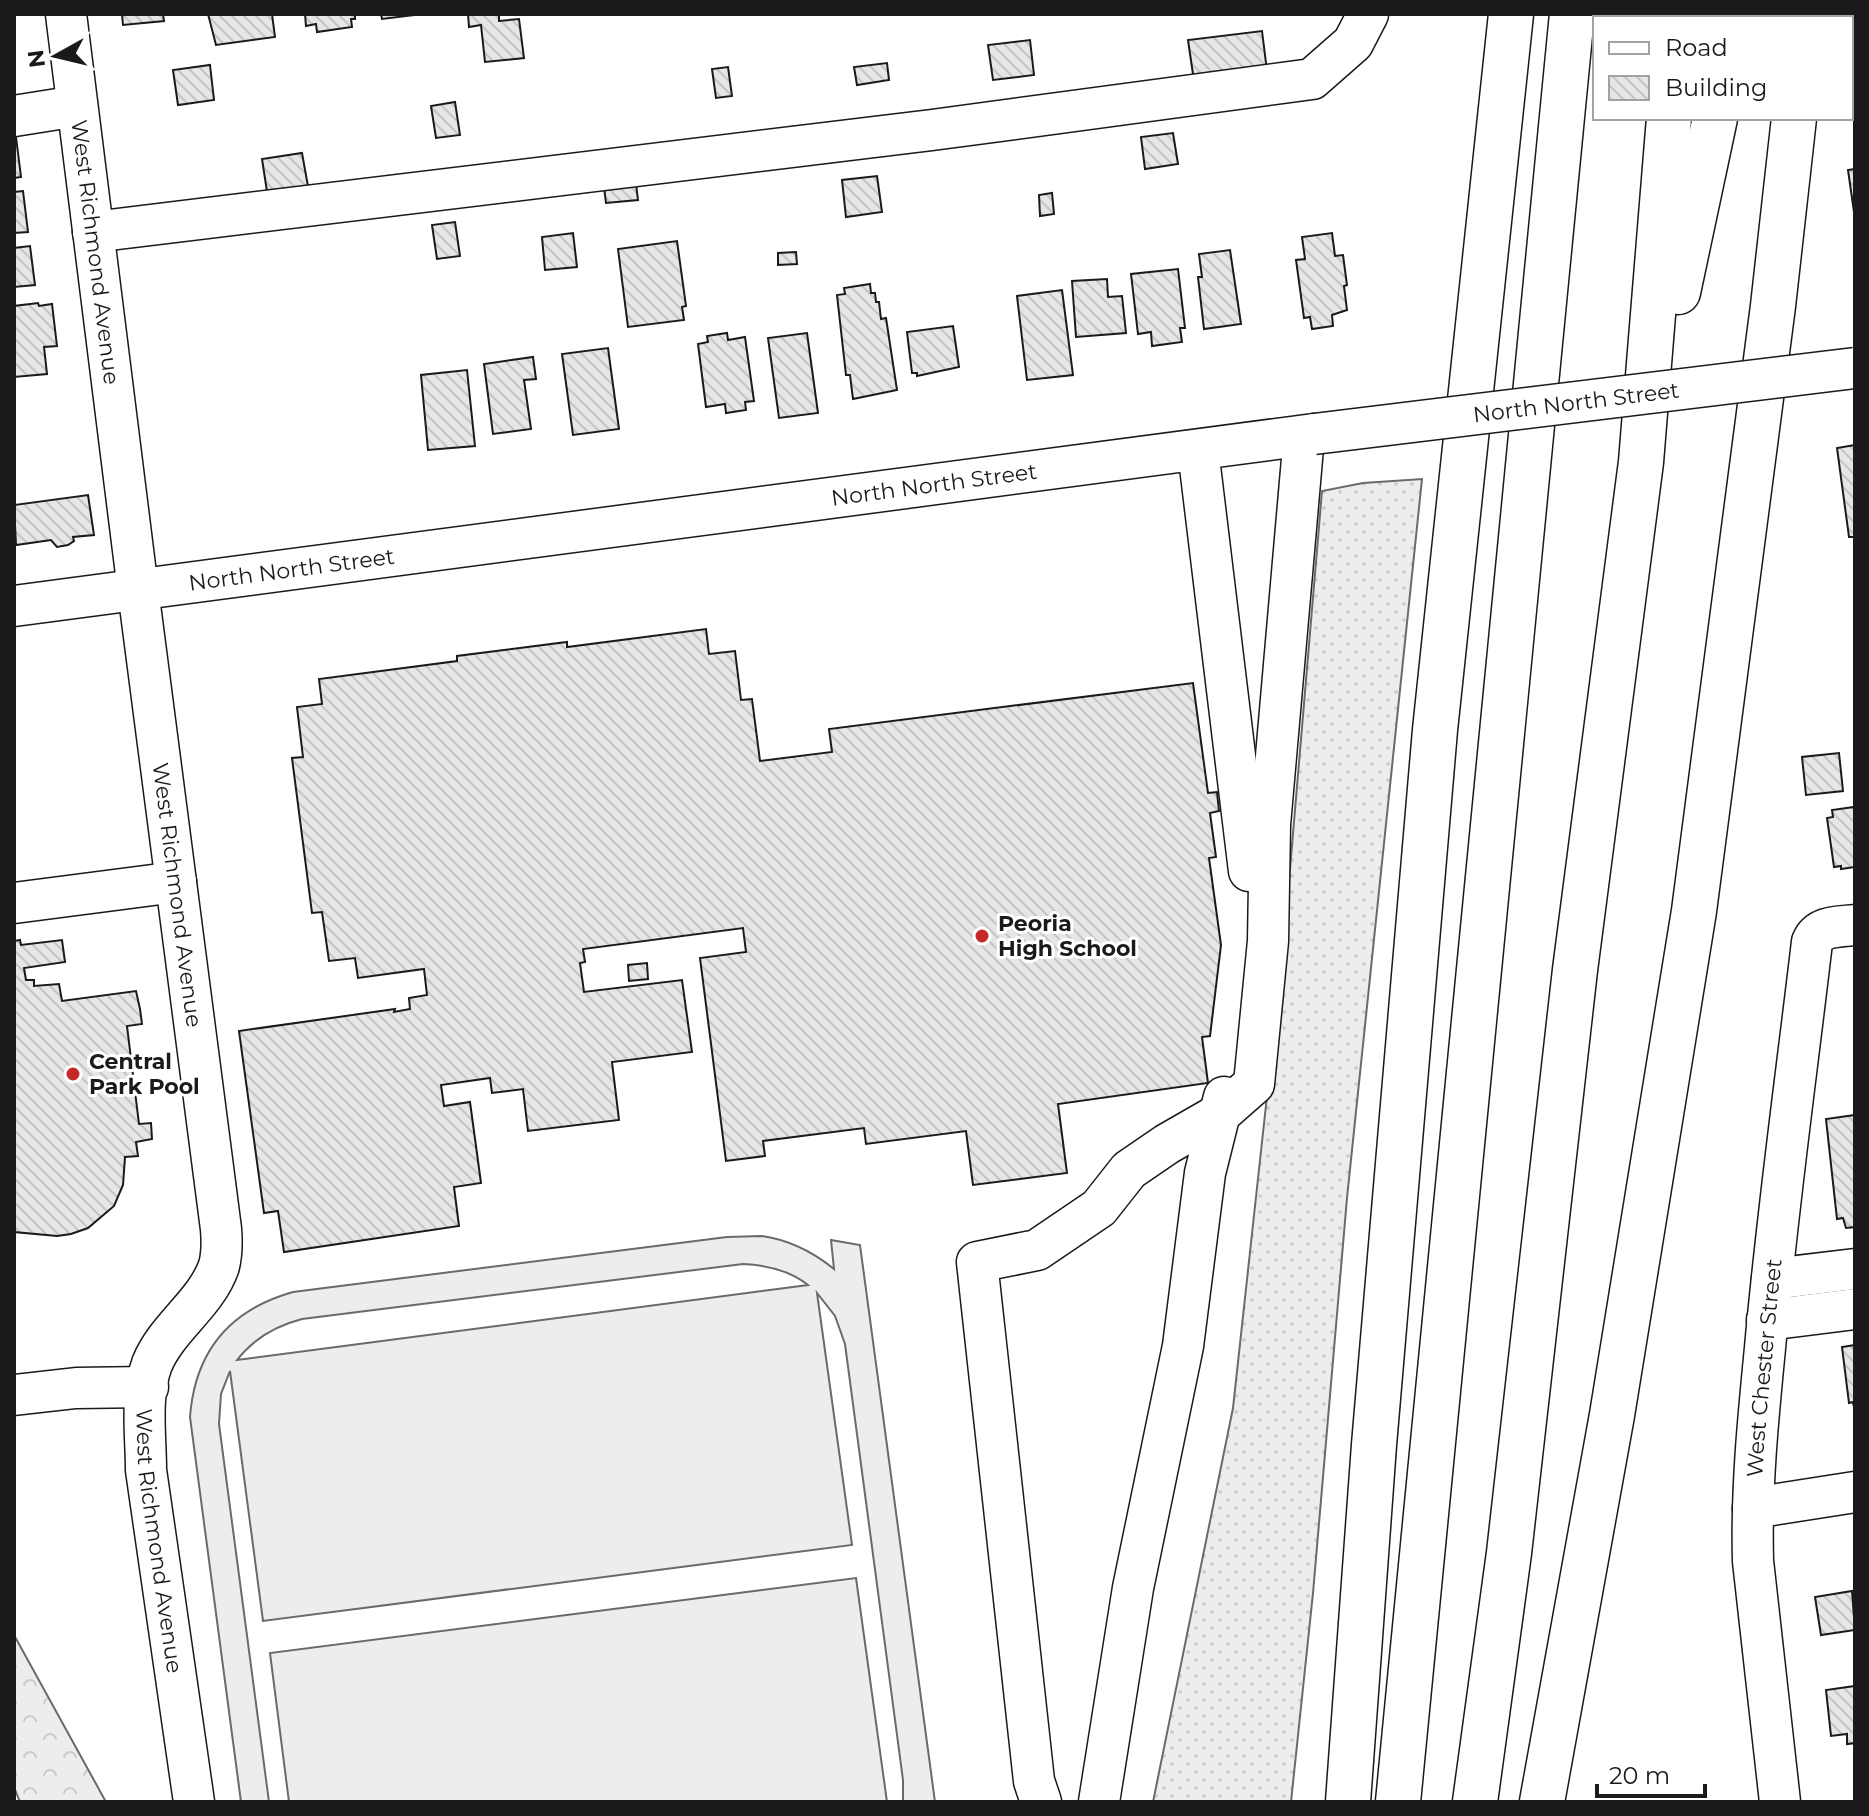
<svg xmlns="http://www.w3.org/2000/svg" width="1869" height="1816" font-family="Montserrat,sans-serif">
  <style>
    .grass { fill: url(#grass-dots); stroke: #6a6a6a; stroke-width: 2 }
    .forest { fill: url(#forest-crowns); stroke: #6a6a6a; stroke-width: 2 }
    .pitch { fill: #ededed; stroke: #6a6a6a; stroke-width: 2; fill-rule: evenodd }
    .building { fill: url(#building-back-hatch); stroke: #1a1a1a; stroke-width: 2 }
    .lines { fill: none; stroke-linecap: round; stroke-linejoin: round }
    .minor-casing { stroke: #1a1a1a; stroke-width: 43 }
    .highway-casing { stroke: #1a1a1a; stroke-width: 47 }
    .minor { stroke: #fff; stroke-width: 40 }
    .highway { stroke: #fff; stroke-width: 44 }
    .minor-bridge-casing { stroke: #1a1a1a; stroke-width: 43; stroke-linecap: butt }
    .minor-bridge { stroke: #fff; stroke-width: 40 }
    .poi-dot { fill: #c62828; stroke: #fff; stroke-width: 3 }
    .labels { text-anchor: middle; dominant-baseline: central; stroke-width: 6; stroke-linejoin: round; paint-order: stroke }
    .street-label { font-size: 22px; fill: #1a1a1a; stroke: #fff }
    .poi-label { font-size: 22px; font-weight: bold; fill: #1a1a1a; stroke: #fff; text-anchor: start }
  </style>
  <defs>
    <pattern id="grass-dots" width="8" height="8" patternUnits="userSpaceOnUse" patternTransform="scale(2)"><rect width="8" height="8" fill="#ededed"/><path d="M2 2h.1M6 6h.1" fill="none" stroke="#cbcbcb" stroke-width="1.8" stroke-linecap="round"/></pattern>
    <pattern id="forest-crowns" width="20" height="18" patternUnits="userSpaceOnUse" patternTransform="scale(2)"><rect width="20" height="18" fill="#ededed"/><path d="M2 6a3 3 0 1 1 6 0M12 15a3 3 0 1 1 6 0" fill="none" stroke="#cbcbcb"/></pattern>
    <pattern id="building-back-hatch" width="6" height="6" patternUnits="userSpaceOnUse" patternTransform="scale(2)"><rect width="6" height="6" fill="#e6e6e6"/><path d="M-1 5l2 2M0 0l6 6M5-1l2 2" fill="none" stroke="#c5c5c5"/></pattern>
  </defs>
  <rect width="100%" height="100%" fill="#fff"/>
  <polygon class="grass" points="1422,479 1347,1198 1313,1593 1291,1802 1153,1802 1233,1408 1284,940 1322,491 1363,483"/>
  <polygon class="forest" points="14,1635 106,1802 20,1802 14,1787"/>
  <g class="pitch">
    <path d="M762 1236C790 1240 813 1252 834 1269L831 1240 860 1245 935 1802H903V1780L845 1344 835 1316 817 1293 852 1545 263 1621 230 1371 221 1394 219 1424 269 1802H241L190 1417C195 1351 229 1310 293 1292L727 1237ZM743 1264C767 1265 789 1270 808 1285L237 1360C254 1338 275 1326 302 1319Z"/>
    <polygon points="856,1578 887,1802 289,1802 270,1653"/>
  </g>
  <g class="building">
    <polygon points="122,14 163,14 164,21 123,25"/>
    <polygon points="208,14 272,14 275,37 216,45"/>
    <polygon points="305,14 355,14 355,19 351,19 352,27 317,32 316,24 306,26"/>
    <polygon points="381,14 423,14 382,19"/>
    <polygon points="468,14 499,14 499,21 519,19 524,58 485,62 481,25 469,27"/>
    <polygon points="1262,31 1267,71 1194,81 1188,40"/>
    <polygon points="1030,40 1034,75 993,80 988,45"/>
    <polygon points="887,63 889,80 857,85 854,67"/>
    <polygon points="210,65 214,100 178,105 173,70"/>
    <polygon points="728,67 732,96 716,98 712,69"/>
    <polygon points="455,102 460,135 436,138 431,106"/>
    <polygon points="1173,133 1178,164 1145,169 1141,137"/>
    <polygon points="16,137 21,177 14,178 14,138"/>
    <polygon points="302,153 309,192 268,198 262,159"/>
    <polygon points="1855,169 1855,219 1848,170"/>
    <polygon points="635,176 638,200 606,203 603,179"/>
    <polygon points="877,176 882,212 846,217 842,180"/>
    <polygon points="23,191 28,232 14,233 14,192"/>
    <polygon points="1052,193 1054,214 1040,216 1039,195"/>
    <polygon points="455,222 460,256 437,259 432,225"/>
    <polygon points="573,233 577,267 545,270 542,237"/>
    <polygon points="1332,233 1335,256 1343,255 1347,285 1344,286 1347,310 1332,315 1333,326 1312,329 1310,317 1304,318 1296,260 1305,259 1302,237"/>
    <polygon points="677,241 686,306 682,307 684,320 628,327 618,249"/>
    <polygon points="30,246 35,285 14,287 14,248"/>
    <polygon points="1230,250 1241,324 1204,329 1198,277 1202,277 1199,254"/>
    <polygon points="796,252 797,264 778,265 778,253"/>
    <polygon points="1178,269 1185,328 1180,328 1182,342 1152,346 1151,332 1138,334 1131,274"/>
    <polygon points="1107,279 1108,297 1122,296 1126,333 1076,337 1072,281"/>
    <polygon points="870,284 871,293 875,293 876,302 879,302 881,319 886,318 897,390 853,399 850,375 846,375 837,295 845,294 844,288"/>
    <polygon points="1062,290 1073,375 1027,380 1017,296"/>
    <polygon points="38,303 39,306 52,304 57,346 44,347 47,374 14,377 14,306"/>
    <polygon points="953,326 959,367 917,376 917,373 912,373 907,332"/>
    <polygon points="727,333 728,340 745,337 754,401 745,402 746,410 726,413 725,404 706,407 698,344 708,342 707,336"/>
    <polygon points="807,333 818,413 779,418 768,338"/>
    <polygon points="608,348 619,429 573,435 562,354"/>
    <polygon points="533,357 536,379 524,380 531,429 493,434 484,364"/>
    <polygon points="467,370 475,446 428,450 421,375"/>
    <polygon points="1855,445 1855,537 1849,537 1837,448"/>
    <polygon points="88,495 94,535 73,537 74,541 68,545 57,547 51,540 16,545 14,505"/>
    <polygon points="706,629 709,654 735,651 741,700 752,699 760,761 832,752 829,729 1193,683 1208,793 1217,792 1219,811 1210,813 1216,857 1209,858 1221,945 1210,1036 1202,1037 1208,1083 1058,1104 1067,1173 973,1185 966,1131 866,1144 864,1128 763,1141 765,1156 726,1161 700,958 746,952 743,928 583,949 585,962 580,963 584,992 682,980 692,1052 612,1062 619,1120 528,1131 523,1089 492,1093 490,1078 441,1085 444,1106 470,1102 481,1183 454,1187 459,1226 284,1252 278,1211 264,1213 239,1031 395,1009 394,1012 410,1009 409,998 427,995 424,969 358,978 355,958 329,961 322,912 312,913 292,758 303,757 297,707 322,704 319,679 457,661 457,656 567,642 567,647"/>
    <polygon points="1839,753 1843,791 1806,795 1802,757"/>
    <polygon points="1854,807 1855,867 1841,869 1841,866 1834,867 1827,818 1833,817 1832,810"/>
    <polygon points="20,940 21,945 62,940 65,962 24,968 26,980 34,980 34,986 59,984 62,1001 136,991 140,1009 142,1024 127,1026 139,1124 151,1123 152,1139 136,1142 138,1156 125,1157 123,1185 114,1206 88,1228 71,1234 57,1236 14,1232 14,941"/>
    <polygon points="647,963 648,979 629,981 628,965"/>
    <polygon points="1855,1115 1855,1227 1846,1228 1843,1218 1837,1219 1826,1119"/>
    <polygon points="1855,1345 1855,1413 1853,1402 1849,1403 1842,1347"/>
    <polygon points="1852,1591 1855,1630 1821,1635 1815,1597"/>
    <polygon points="1855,1686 1855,1743 1847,1744 1847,1734 1831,1736 1826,1690"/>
  </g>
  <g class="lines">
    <g class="minor-casing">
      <g id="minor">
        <path id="s1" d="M66 14 138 590 221 1229C222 1241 222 1254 219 1266 206 1304 167 1327 152 1364 140 1396 146 1437 146 1470L194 1802"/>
        <polyline points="14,116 77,106"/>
        <polyline points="93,232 932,130 1312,79 1353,43 1368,14"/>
        <polyline points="1198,450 1249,871"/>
        <path id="s2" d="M14 606 1314 434"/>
        <polyline points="14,903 176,882"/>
        <polyline points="1772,1279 1855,1269"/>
        <polyline points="1767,1320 1855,1309"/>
        <polyline points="14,1395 76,1388 148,1387"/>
        <polyline points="1753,1508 1855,1492"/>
        <polyline points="1041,1802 1034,1781 977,1262 1037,1250 1099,1208 1129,1170 1167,1144 1221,1113 1254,1084 1268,941 1270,825 1304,436"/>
        <polyline points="1099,1802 1133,1588 1183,1346 1205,1173 1224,1097"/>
        <path id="s3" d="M1780 1802 1753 1561C1751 1490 1758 1419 1765 1348 1777 1213 1796 1078 1812 942 1819 925 1839 927 1855 925"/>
      </g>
    </g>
    <g class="highway-casing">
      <g id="highway">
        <polyline points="1677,18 1677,14"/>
        <polyline points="1741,18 1742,14"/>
        <polyline points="1810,18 1810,14"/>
        <polyline points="1678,292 1715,118"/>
        <polyline points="1348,1802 1374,1445 1435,730 1511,14"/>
        <polyline points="1398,1802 1572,14"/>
        <polyline points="1475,1802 1509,1553 1575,970 1641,462 1669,118"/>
        <polyline points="1542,1802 1612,1415 1694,911 1773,306 1794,118"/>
      </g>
    </g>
    <use href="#minor" class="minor"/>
    <use href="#highway" class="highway"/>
    <g class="minor-bridge-casing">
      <g id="minor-bridge">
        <path id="s4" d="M1314 434 1855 368"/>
      </g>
    </g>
    <use href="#minor-bridge" class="minor-bridge"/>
  </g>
  <g class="poi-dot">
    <circle cx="982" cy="936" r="8"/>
    <circle cx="73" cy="1074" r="8"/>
  </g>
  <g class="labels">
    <g class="street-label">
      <text stroke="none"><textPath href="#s1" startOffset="240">West Richmond Avenue</textPath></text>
      <text stroke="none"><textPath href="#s4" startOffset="264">North North Street</textPath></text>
      <text stroke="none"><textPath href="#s2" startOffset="928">North North Street</textPath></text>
      <text stroke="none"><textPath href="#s2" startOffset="280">North North Street</textPath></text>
      <text stroke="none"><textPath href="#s1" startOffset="888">West Richmond Avenue</textPath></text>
      <text stroke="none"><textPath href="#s3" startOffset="436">West Chester Street</textPath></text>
      <text stroke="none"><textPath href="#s1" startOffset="1560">West Richmond Avenue</textPath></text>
    </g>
    <g class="poi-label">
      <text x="998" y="923">Peoria<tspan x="998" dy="25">High School</tspan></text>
      <text x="89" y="1061">Central<tspan x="89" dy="25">Park Pool</tspan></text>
    </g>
  </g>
  <rect width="1869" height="1816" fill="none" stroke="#1a1a1a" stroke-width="32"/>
  <rect x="1593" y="16" width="260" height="104" fill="#ffffff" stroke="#a3a3a3" stroke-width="2"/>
  <rect x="1609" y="42" width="40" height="12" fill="#ffffff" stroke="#a3a3a3" stroke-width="2"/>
  <text x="1665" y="56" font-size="24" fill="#1a1a1a">Road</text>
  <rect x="1609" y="76" width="40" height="24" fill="url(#building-back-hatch)" stroke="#a3a3a3" stroke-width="2"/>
  <text x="1665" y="96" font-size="24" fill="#1a1a1a">Building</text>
  <g transform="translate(56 56) rotate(262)" stroke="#ffffff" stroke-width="6" paint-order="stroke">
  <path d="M0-6L14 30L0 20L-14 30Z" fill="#1a1a1a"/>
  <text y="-12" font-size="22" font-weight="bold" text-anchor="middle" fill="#1a1a1a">N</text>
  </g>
  <path d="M1597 1784v12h108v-12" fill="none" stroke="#1a1a1a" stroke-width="4"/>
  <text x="1609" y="1784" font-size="24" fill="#1a1a1a" stroke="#ffffff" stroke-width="6" paint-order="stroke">20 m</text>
</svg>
